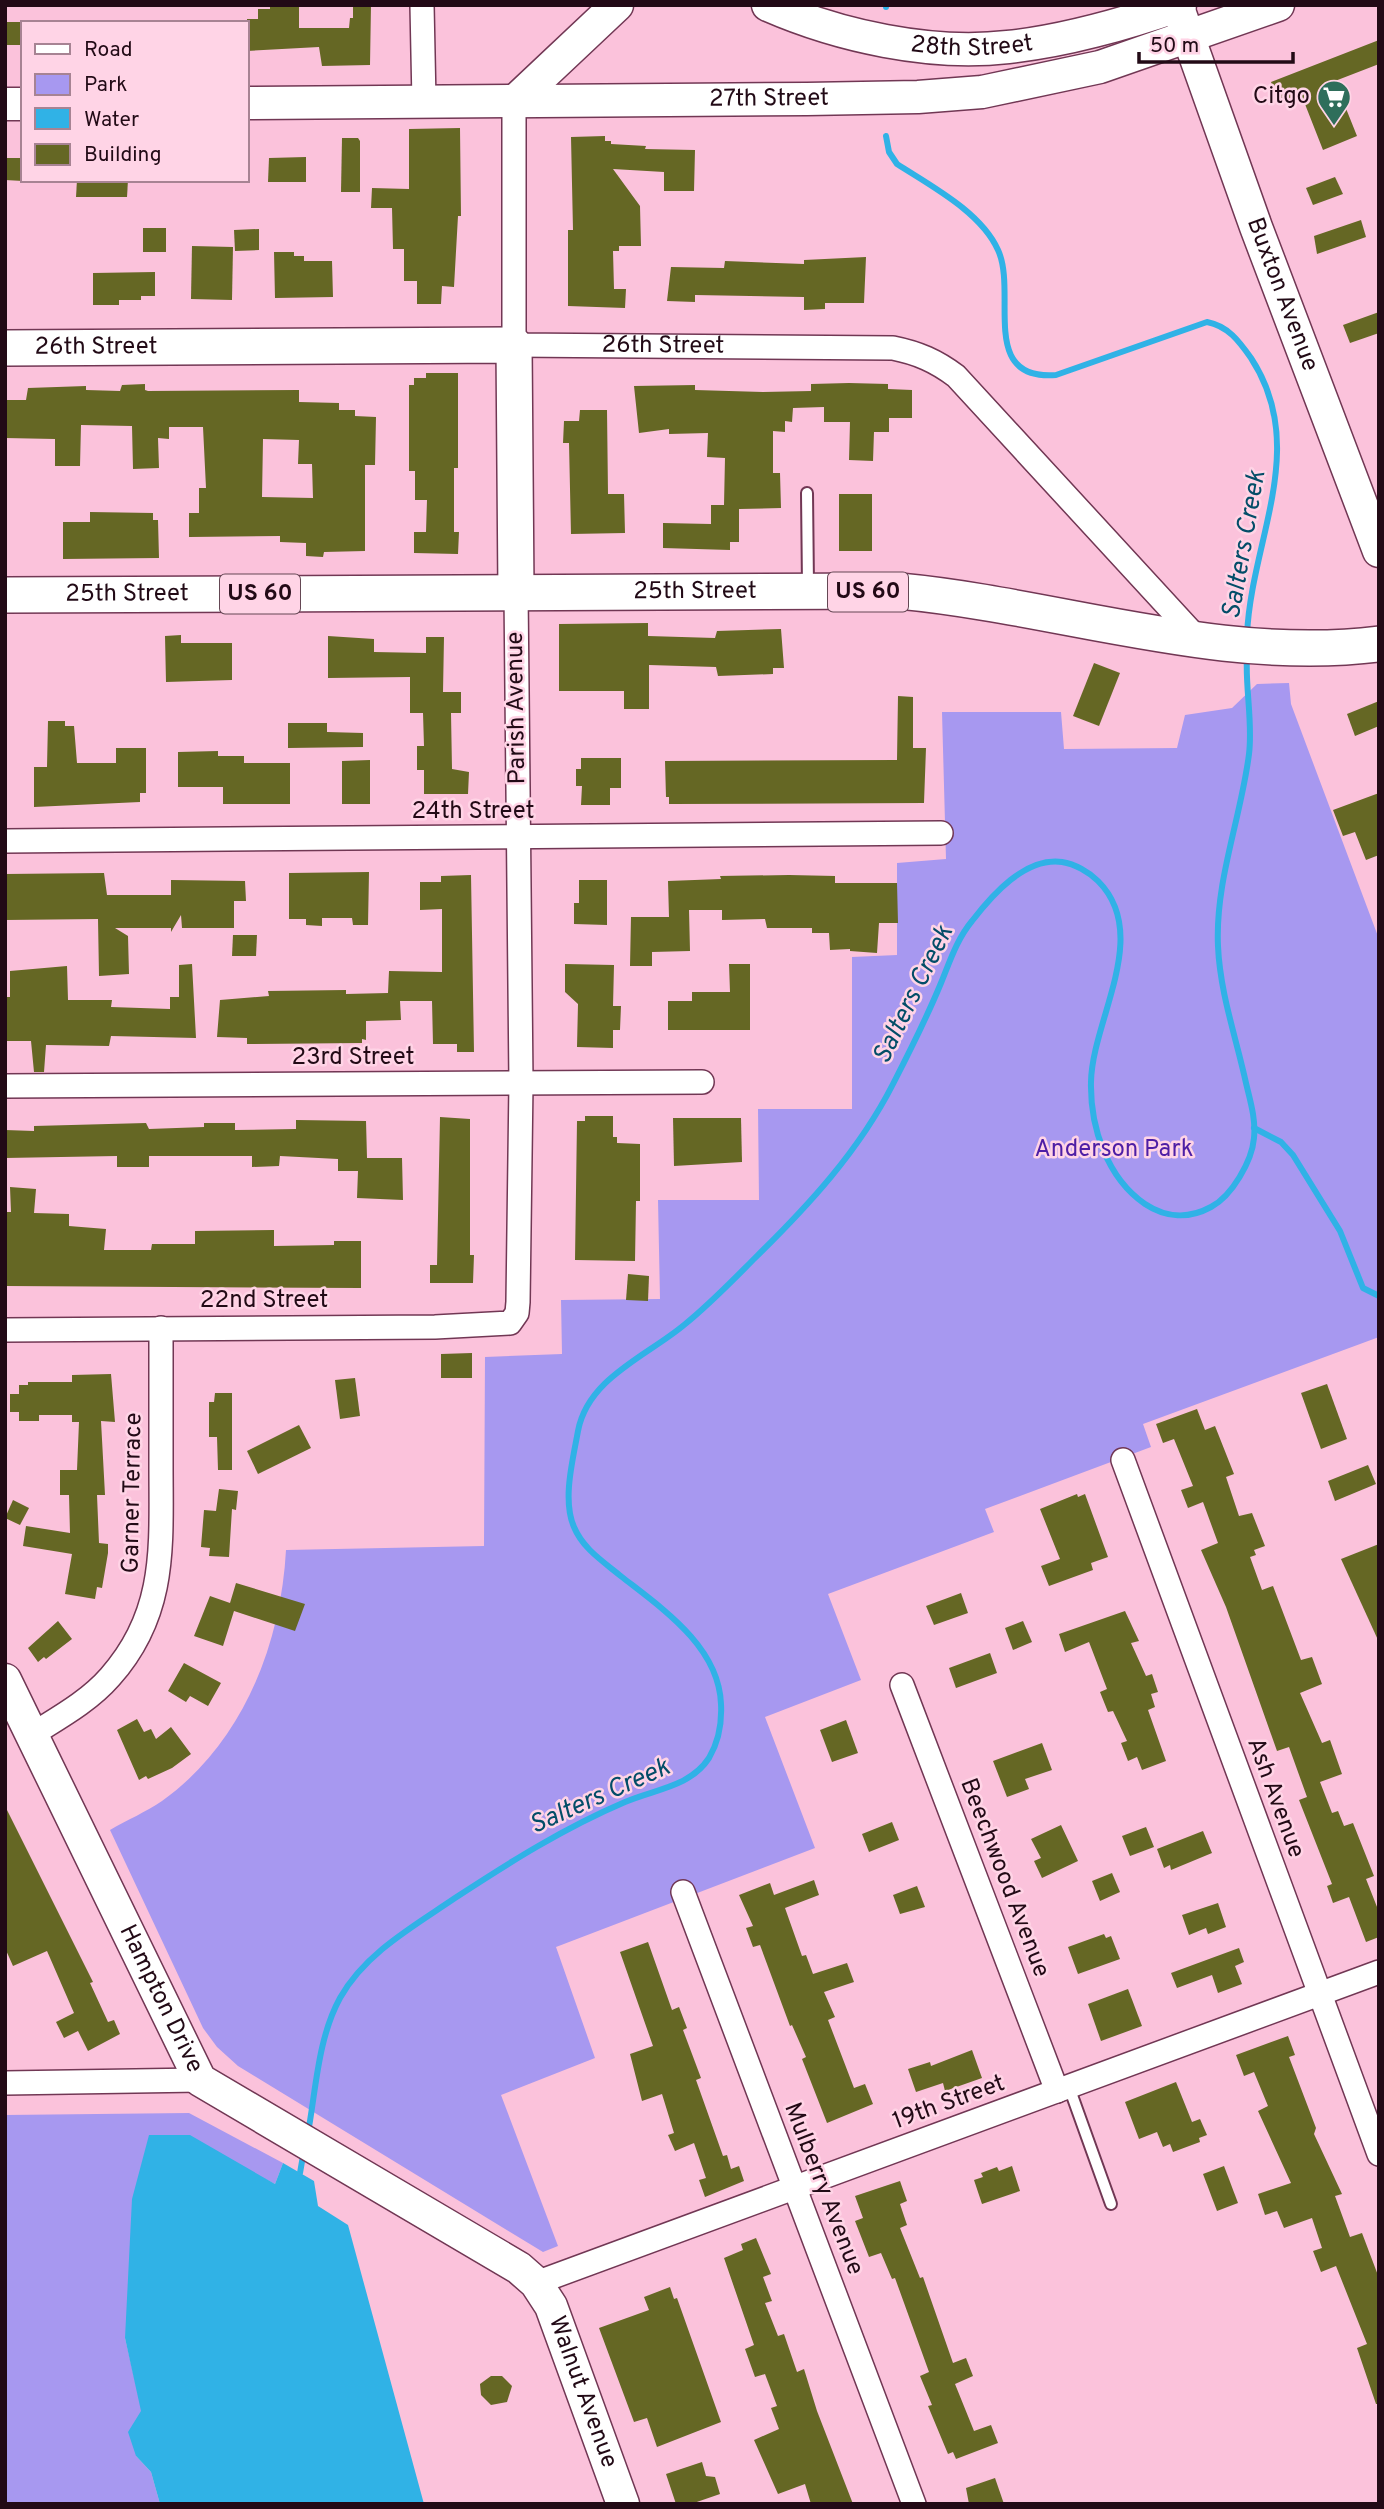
<svg xmlns="http://www.w3.org/2000/svg" width="1384" height="2509" font-family="Overpass,sans-serif">
  <style>
    .green { fill: #a798f0 }
    .water { fill: #30b2e6 }
    .lines { fill: none; stroke-linecap: round; stroke-linejoin: round }
    .stream { stroke: #30b2e6; stroke-width: 6 }
    .building { fill: #656724; fill-rule: evenodd }
    .lane-casing { stroke: #713754; stroke-width: 14 }
    .street-casing { stroke: #713754; stroke-width: 26 }
    .secondary-casing { stroke: #713754; stroke-width: 35 }
    .primary-casing { stroke: #713754; stroke-width: 38 }
    .lane { stroke: #fff; stroke-width: 10 }
    .street { stroke: #fff; stroke-width: 23 }
    .secondary { stroke: #fff; stroke-width: 32 }
    .primary { stroke: #fff; stroke-width: 35 }
    .labels { text-anchor: middle; dominant-baseline: central; stroke-width: 5; stroke-linejoin: round; paint-order: stroke }
    .shield { fill: #ffd4e6; stroke: #644754; stroke-width: 2 }
    .shield-label { font-size: 23px; font-weight: bold; fill: #220a16 }
    .street-label { font-size: 24px; fill: #220a16; stroke: #ffd4e6 }
    .poi-label { font-size: 24px; fill: #220a16; stroke: #ffd4e6; text-anchor: end }
    .park-label { font-size: 24px; fill: #4e1ea5; stroke: #ffd4e6 }
    .water-label { font-size: 26px; font-style: italic; fill: #034d68; stroke: #ffd4e6 }
  </style>
  <rect width="100%" height="100%" fill="#fbc2db"/>
  <g class="green">
    <path d="M1289 683 1291 704 1379 939V1337L1143 1424 1151 1447 985 1509 994 1532 828 1594 861 1680 765 1717 815 1848 556 1947 595 2058 501 2095 558 2246 543 2252 238 2066 217 2047 203 2028 110 1830C127 1820 146 1812 162 1801 242 1744 281 1645 286 1550L484 1546 485 1357 562 1354 561 1300 660 1299 658 1200H759L758 1109H852V957L897 955V863L946 859 942 712H1061L1064 749 1177 748 1185 715 1232 708 1257 684Z"/>
    <polygon points="189,2113 283,2163 275,2184 234,2163 125,2338 142,2411 136,2456 151,2472 160,2504 5,2504 5,2115"/>
  </g>
  <polygon class="water" points="149,2135 190,2135 275,2184 283,2163 314,2181 318,2206 348,2225 424,2504 160,2504 151,2472 136,2456 128,2432 141,2411 125,2338 132,2199"/>
  <g class="lines">
    <g class="stream">
      <polyline points="886,7 886,5"/>
      <path d="M886 136 889 152 897 164C931 186 981 212 998 250 1018 293 978 381 1056 375L1207 322C1228 326 1239 341 1251 358 1310 448 1251 540 1247 635"/>
      <polyline points="1254,1128 1281,1142 1293,1155 1340,1231 1363,1288 1379,1296"/>
      <path d="M308 2133C316 2089 318 2038 340 1998 365 1953 414 1926 455 1898 510 1862 564 1828 625 1802 655 1789 690 1787 709 1758 719 1741 722 1723 721 1704 719 1647 663 1609 622 1577 604 1562 583 1549 574 1527 562 1500 573 1459 578 1431 588 1378 647 1356 684 1325 709 1305 732 1281 755 1258 808 1206 859 1151 893 1084 910 1051 927 1017 941 983 950 961 957 939 972 921 992 895 1025 857 1062 862 1075 864 1089 872 1098 881 1152 935 1092 1020 1091 1082 1090 1127 1107 1178 1145 1204 1166 1218 1189 1219 1211 1207 1232 1196 1252 1161 1254 1138 1256 1119 1250 1100 1246 1083 1236 1037 1220 993 1218 946 1215 881 1241 818 1249 754 1253 722 1245 688 1247 656"/>
      <polyline points="300,2173 304,2150"/>
    </g>
  </g>
  <g class="building">
    <polygon points="270,5 299,5 299,28 349,28 350,18 353,18 353,5 371,5 370,65 322,66 319,47 247,51 247,19 258,19 258,9 270,9"/>
    <rect x="5" y="22" width="18" height="23"/>
    <polygon points="1379,40 1379,64 1335,81 1357,136 1323,150 1301,94 1279,102 1271,82"/>
    <polygon points="460,128 461,216 458,216 454,287 442,286 441,304 417,304 417,281 404,281 404,249 393,249 392,208 371,208 372,188 409,189 409,129"/>
    <polygon points="605,136 605,141 611,141 611,144 646,146 645,149 695,150 694,191 664,191 664,172 613,169 640,206 641,246 619,246 619,251 613,251 614,289 626,289 625,308 568,306 568,230 573,230 571,137"/>
    <polygon points="342,138 358,138 360,141 360,192 341,192"/>
    <polygon points="306,157 306,182 268,182 269,158"/>
    <polygon points="5,158 23,158 23,181 5,180"/>
    <polygon points="1335,177 1343,194 1313,205 1306,188"/>
    <polygon points="77,180 128,180 127,197 76,197"/>
    <polygon points="1361,220 1366,237 1317,254 1314,236"/>
    <rect x="143" y="228" width="23" height="24"/>
    <polygon points="259,229 259,250 235,251 234,230"/>
    <polygon points="192,246 233,247 232,300 191,299"/>
    <polygon points="274,252 294,252 294,256 304,256 304,261 332,261 333,297 275,298"/>
    <polygon points="866,257 864,303 825,303 825,309 804,310 804,297 695,295 695,302 667,301 671,267 724,268 725,261 804,264 804,260"/>
    <polygon points="155,272 155,296 141,296 141,300 119,300 119,305 93,305 93,273"/>
    <polygon points="1379,312 1379,333 1350,343 1343,325"/>
    <polygon points="426,373 458,373 458,468 454,468 454,532 459,532 458,554 414,553 414,532 426,532 427,500 415,500 415,471 409,471 409,385 414,385 414,378 426,378"/>
    <polygon points="849,383 888,384 888,389 912,390 912,418 889,418 889,432 874,432 873,461 849,460 850,422 824,422 824,407 793,408 792,422 785,421 785,432 773,431 773,473 780,473 781,508 739,509 739,542 730,542 730,550 663,548 663,523 711,524 711,505 724,505 725,458 707,457 708,433 669,434 669,429 639,433 634,386 695,385 695,390 763,392 811,391 811,384"/>
    <path d="M145 384V390L148 391 299 390V402L339 403V410H355V416L376 417 375 465H365V551L324 552 323 557 306 556V543L280 542V536L189 537V513H199V488H206L203 427H169V439L158 438 159 468 133 469 132 426 81 425 80 466H55V439L5 438V400H26L28 388 86 386V390L120 391 122 385ZM263 439 299 440 298 464H312L313 498 262 497Z"/>
    <polygon points="580,410 607,410 608,494 624,494 625,533 571,534 569,443 563,443 564,421 579,421"/>
    <rect x="839" y="494" width="33" height="57"/>
    <polygon points="90,512 153,513 153,520 158,520 159,558 63,559 63,522 90,522"/>
    <polygon points="648,623 648,636 715,638 717,631 781,629 784,668 773,668 773,674 718,676 716,667 649,665 649,709 624,709 624,691 559,691 559,624"/>
    <polygon points="181,635 181,643 232,643 232,680 166,682 165,636"/>
    <polygon points="328,636 374,639 374,652 426,653 426,637 444,637 443,692 461,692 461,713 451,713 452,769 469,772 468,794 424,794 424,770 417,770 417,746 424,746 423,713 410,713 410,677 328,678"/>
    <polygon points="1094,663 1120,673 1099,726 1073,716"/>
    <polygon points="898,696 913,697 913,748 926,748 924,803 669,804 669,797 666,797 665,761 897,760"/>
    <polygon points="1379,701 1379,726 1355,736 1347,714"/>
    <polygon points="48,721 65,721 65,726 74,726 77,763 116,763 116,748 146,748 146,793 140,793 140,802 34,807 34,767 47,767"/>
    <polygon points="288,723 327,723 327,732 363,733 363,747 288,748"/>
    <polygon points="218,751 218,756 244,756 244,763 290,763 290,804 223,804 223,787 178,787 178,752"/>
    <polygon points="581,758 621,758 621,788 610,788 610,805 581,805 582,786 576,786 576,769 581,769"/>
    <polygon points="370,760 370,804 342,804 342,761"/>
    <polygon points="1379,793 1379,855 1366,860 1355,832 1343,836 1333,810"/>
    <polygon points="369,872 368,925 353,925 352,918 322,918 322,926 306,925 306,919 289,919 289,873"/>
    <polygon points="104,873 107,895 171,895 171,880 245,881 246,901 234,901 234,928 182,928 181,915 171,932 171,928 115,928 128,936 129,974 99,976 98,919 5,920 5,874"/>
    <polygon points="471,875 474,1052 457,1052 457,1044 433,1044 432,1001 400,1001 401,1020 366,1021 366,1040 362,1039 362,1043 247,1044 247,1038 217,1037 220,1000 269,996 268,991 346,990 346,994 388,993 389,971 442,972 442,909 420,910 420,882 441,882 441,876"/>
    <polygon points="789,875 835,876 835,883 897,883 898,923 879,923 877,953 850,951 850,949 830,950 829,933 812,933 812,928 767,928 765,919 722,920 722,910 689,910 690,951 652,952 652,966 630,966 631,917 669,917 668,881 721,879 720,876"/>
    <polygon points="579,880 607,880 607,925 574,924 574,903 579,903"/>
    <polygon points="233,935 257,935 256,956 232,956"/>
    <polygon points="192,964 196,1038 111,1036 109,1046 46,1045 44,1072 34,1072 31,1041 5,1041 5,997 10,997 10,971 67,966 68,1000 112,1000 111,1007 170,1009 170,997 179,997 179,965"/>
    <polygon points="565,964 614,965 613,1006 621,1006 620,1030 613,1030 613,1048 577,1047 578,1004 565,992"/>
    <polygon points="729,964 750,964 750,1030 668,1030 668,1001 692,1001 692,992 730,992"/>
    <polygon points="585,1116 613,1116 613,1137 617,1137 617,1143 640,1144 640,1201 636,1201 635,1261 575,1260 577,1121 585,1121"/>
    <polygon points="440,1117 470,1119 470,1255 474,1255 473,1283 430,1283 430,1265 437,1265"/>
    <polygon points="673,1118 741,1118 742,1162 674,1166"/>
    <polygon points="296,1120 366,1121 367,1158 402,1158 403,1200 357,1198 358,1171 338,1171 338,1159 280,1156 279,1166 252,1167 252,1156 149,1156 149,1167 117,1167 117,1156 5,1158 5,1130 34,1131 34,1126 146,1123 149,1129 204,1127 204,1123 235,1123 235,1130 296,1129"/>
    <polygon points="10,1187 36,1189 34,1213 69,1214 69,1226 106,1229 104,1250 151,1250 152,1244 195,1244 195,1231 274,1230 274,1246 334,1245 334,1241 361,1241 361,1288 7,1286 5,1212 11,1212"/>
    <polygon points="628,1274 649,1276 648,1301 626,1300"/>
    <polygon points="472,1353 472,1378 441,1378 441,1354"/>
    <polygon points="111,1374 115,1422 101,1421 105,1495 97,1495 99,1543 108,1544 108,1553 102,1588 97,1587 95,1599 65,1594 72,1554 23,1546 26,1526 70,1533 69,1495 60,1495 60,1470 77,1470 79,1422 72,1422 72,1415 39,1415 39,1421 19,1421 19,1412 10,1412 10,1394 19,1394 19,1385 28,1385 28,1382 72,1382 72,1375"/>
    <polygon points="355,1378 360,1416 340,1419 335,1380"/>
    <polygon points="1327,1384 1347,1439 1321,1449 1301,1393"/>
    <polygon points="215,1393 232,1393 232,1470 218,1470 217,1437 209,1437 209,1402 214,1402"/>
    <polygon points="1197,1409 1205,1430 1215,1426 1234,1474 1226,1477 1239,1516 1252,1513 1265,1546 1254,1550 1256,1555 1250,1557 1262,1590 1273,1586 1301,1660 1312,1657 1322,1684 1300,1693 1322,1743 1330,1740 1342,1774 1320,1782 1332,1813 1338,1811 1344,1826 1353,1823 1374,1876 1366,1879 1379,1912 1379,1937 1366,1942 1349,1897 1333,1903 1327,1886 1332,1884 1299,1800 1307,1797 1289,1747 1277,1751 1226,1607 1201,1550 1218,1543 1203,1502 1188,1508 1181,1490 1193,1486 1174,1439 1163,1443 1156,1424"/>
    <polygon points="299,1425 311,1448 258,1474 247,1451"/>
    <polygon points="1368,1465 1376,1484 1335,1501 1328,1481"/>
    <polygon points="219,1489 238,1491 236,1510 232,1509 229,1557 209,1556 210,1548 201,1547 204,1510 216,1511"/>
    <polygon points="1077,1494 1078,1497 1085,1494 1108,1557 1091,1563 1093,1570 1049,1586 1041,1566 1060,1559 1040,1509"/>
    <polygon points="13,1500 29,1508 20,1525 5,1518"/>
    <polygon points="1379,1544 1379,1640 1378,1640 1341,1559"/>
    <polygon points="236,1583 305,1604 295,1631 234,1611 223,1646 194,1636 210,1596 230,1603"/>
    <polygon points="961,1593 968,1613 934,1625 926,1606"/>
    <polygon points="1125,1611 1139,1641 1131,1643 1146,1676 1152,1674 1158,1692 1151,1694 1155,1707 1148,1710 1166,1761 1142,1770 1137,1757 1128,1761 1121,1743 1127,1741 1113,1711 1108,1712 1100,1692 1107,1689 1089,1642 1065,1652 1059,1634"/>
    <polygon points="58,1621 72,1639 46,1659 44,1657 38,1662 28,1648"/>
    <polygon points="1023,1621 1032,1642 1013,1650 1005,1628"/>
    <polygon points="990,1653 997,1673 956,1688 949,1668"/>
    <polygon points="184,1663 221,1683 208,1706 190,1696 186,1702 168,1691"/>
    <polygon points="137,1719 144,1732 151,1729 156,1739 171,1727 191,1754 172,1768 148,1779 146,1776 139,1780 117,1730"/>
    <polygon points="846,1720 858,1753 832,1762 820,1730"/>
    <polygon points="1042,1743 1052,1770 1025,1779 1029,1789 1007,1797 993,1761"/>
    <polygon points="5,1806 93,1982 90,1983 108,2022 114,2020 120,2034 88,2051 78,2031 64,2038 56,2022 74,2013 47,1951 13,1966 5,1948"/>
    <polygon points="892,1822 899,1840 869,1852 862,1834"/>
    <polygon points="1061,1825 1078,1861 1042,1878 1034,1861 1041,1858 1031,1839"/>
    <polygon points="1146,1827 1154,1847 1130,1856 1122,1836"/>
    <polygon points="1203,1831 1212,1853 1171,1870 1170,1865 1164,1868 1157,1849"/>
    <polygon points="1112,1873 1120,1892 1100,1901 1092,1881"/>
    <polygon points="814,1880 819,1895 785,1908 802,1956 806,1955 813,1974 847,1963 854,1982 824,1992 835,2017 828,2020 854,2088 865,2084 873,2104 827,2123 802,2059 806,2057 792,2025 790,2026 760,1945 753,1947 746,1928 753,1926 739,1895 770,1883 774,1895"/>
    <polygon points="917,1886 925,1907 900,1914 893,1895"/>
    <polygon points="1218,1903 1226,1927 1208,1934 1206,1928 1189,1935 1182,1915"/>
    <polygon points="1104,1934 1106,1938 1111,1936 1120,1959 1078,1974 1068,1947"/>
    <polygon points="648,1942 672,2010 679,2007 687,2028 683,2030 701,2078 696,2080 723,2156 727,2155 731,2169 739,2166 744,2181 705,2197 699,2180 706,2178 694,2143 675,2151 668,2135 674,2133 662,2094 642,2101 630,2054 653,2046 620,1952"/>
    <polygon points="1239,1948 1244,1962 1235,1966 1242,1984 1218,1993 1212,1975 1177,1988 1171,1973"/>
    <polygon points="1128,1989 1142,2026 1101,2041 1088,2004"/>
    <polygon points="1288,2036 1295,2055 1289,2057 1316,2128 1314,2134 1342,2194 1335,2196 1350,2237 1362,2233 1379,2278 1379,2404 1376,2404 1357,2348 1367,2344 1336,2266 1321,2272 1313,2251 1322,2248 1312,2218 1284,2228 1277,2211 1265,2215 1258,2194 1291,2183 1258,2111 1268,2106 1254,2072 1244,2076 1236,2055"/>
    <polygon points="972,2050 982,2078 945,2091 943,2083 916,2092 908,2069 930,2062 931,2066"/>
    <polygon points="1176,2082 1192,2122 1200,2119 1207,2135 1199,2138 1200,2142 1173,2152 1170,2144 1163,2147 1157,2132 1139,2139 1125,2102"/>
    <polygon points="1012,2166 1020,2191 982,2204 974,2180 983,2177 981,2173 997,2167 999,2171"/>
    <polygon points="1224,2166 1238,2203 1217,2211 1203,2174"/>
    <polygon points="900,2181 907,2201 900,2204 907,2225 900,2228 920,2278 923,2277 953,2363 966,2358 973,2376 955,2384 974,2431 991,2425 998,2443 956,2459 953,2452 948,2454 928,2406 932,2405 920,2376 929,2372 895,2278 892,2279 881,2253 869,2257 855,2221 863,2218 855,2196"/>
    <polygon points="756,2238 771,2274 763,2277 772,2301 765,2303 778,2336 784,2334 797,2372 804,2369 817,2411 853,2504 811,2504 805,2484 778,2494 754,2440 779,2429 771,2408 777,2406 765,2374 755,2377 745,2349 754,2345 724,2258 743,2250 741,2244"/>
    <polygon points="670,2287 674,2299 677,2298 721,2422 657,2447 647,2418 634,2422 599,2328 649,2310 644,2297"/>
    <polygon points="491,2376 502,2376 512,2386 507,2402 491,2405 481,2395 480,2384"/>
    <polygon points="702,2462 706,2476 715,2477 720,2494 691,2504 676,2504 666,2474"/>
    <polygon points="995,2478 1004,2504 969,2504 966,2488"/>
  </g>
  <g class="lines">
    <g class="lane-casing">
      <g id="lane">
        <polyline points="807,493 808,585"/>
        <polyline points="1069,2087 1111,2204"/>
      </g>
    </g>
    <g class="street-casing">
      <g id="street">
        <polyline points="422,5 424,102"/>
        <path id="s1" d="M514 102V345L893 348C918 353 936 361 956 376L1198 639"/>
        <polyline points="5,841 941,833"/>
        <polyline points="5,1086 702,1082"/>
        <polyline points="5,1330 435,1327 510,1323 517,1313 518,1302 521,1083 516,592"/>
        <polyline points="1123,1460 1379,2154"/>
        <polyline points="902,1685 1057,2091"/>
        <path d="M33 1734C60 1717 89 1701 110 1677 167 1613 161 1546 161 1466 161 1420 161 1374 161 1328"/>
        <polyline points="683,1892 914,2504"/>
        <polyline points="5,2083 200,2080"/>
        <polyline points="536,2283 1379,1972"/>
      </g>
    </g>
    <g class="secondary-casing">
      <g id="secondary">
        <path id="s2" d="M768 5C839 36 930 56 1008 47 1066 41 1124 24 1180 5"/>
        <path id="s3" d="M1177 5 1256 227 1379 551"/>
        <polyline points="514,102 617,5"/>
        <path id="s4" d="M247 103 807 99 918 97 982 92 1100 67 1278 5"/>
        <polyline points="5,104 23,104"/>
        <path id="s5" d="M5 1680 200 2080 519 2268 536 2283 551 2306 623 2504"/>
      </g>
    </g>
    <g class="primary-casing">
      <g id="primary">
        <path id="s6" d="M5 348 514 345 516 592"/>
        <path id="s7" d="M5 595 899 591C1059 606 1218 664 1379 644"/>
      </g>
    </g>
    <use href="#lane" class="lane"/>
    <use href="#street" class="street"/>
    <use href="#secondary" class="secondary"/>
    <use href="#primary" class="primary"/>
  </g>
  <defs>
    <g id="supermarket-pin" transform="scale(1.75)"><path d="M0 17L-7.5 6A9.5 9.5 0 1 1 7.5 6Z" fill="#2f6e5b" stroke="#ffd4e6"/><path d="M-6-5.5h2.5l.6 2H6L4.5 2H-2.5L-4.4-4H-6ZM-1.5 3.2a1.3 1.3 0 1 0 .1 0ZM3 3.2a1.3 1.3 0 1 0 .1 0Z" fill="#fff"/></g>
  </defs>
  <g fill-rule="evenodd">
    <use href="#supermarket-pin" x="1334" y="97"/>
  </g>
  <g class="labels">
    <g class="shield">
      <rect x="828" y="572.5" width="80" height="39" rx="5"/>
      <rect x="220" y="574.5" width="80" height="39" rx="5"/>
    </g>
    <g class="shield-label">
      <text x="868" y="592">US 60</text>
      <text x="260" y="594">US 60</text>
    </g>
    <g class="street-label">
      <text stroke="none"><textPath href="#s2" startOffset="210">28th Street</textPath></text>
      <text stroke="none"><textPath href="#s4" startOffset="522">27th Street</textPath></text>
      <text stroke="none"><textPath href="#s3" startOffset="308">Buxton Avenue</textPath></text>
      <text stroke="none"><textPath href="#s1" startOffset="392">26th Street</textPath></text>
      <text stroke="none"><textPath href="#s6" startOffset="91">26th Street</textPath></text>
      <text stroke="none"><textPath href="#s7" startOffset="690">25th Street</textPath></text>
      <text stroke="none"><textPath href="#s7" startOffset="122">25th Street</textPath></text>
      <text transform="translate(517 708) rotate(-91)">Parish Avenue</text>
      <text x="473" y="812">24th Street</text>
      <text x="353" y="1058">23rd Street</text>
      <text x="264" y="1301">22nd Street</text>
      <text transform="translate(133 1493) rotate(-89)">Garner Terrace</text>
      <text transform="translate(1275 1798) rotate(70)">Ash Avenue</text>
      <text transform="translate(1004 1878) rotate(69)">Beechwood Avenue</text>
      <text stroke="none"><textPath href="#s5" startOffset="355">Hampton Drive</textPath></text>
      <text transform="translate(949 2103) rotate(-20)">19th Street</text>
      <text transform="translate(823 2189) rotate(69)">Mulberry Avenue</text>
      <text stroke="none"><textPath href="#s5" startOffset="957">Walnut Avenue</textPath></text>
    </g>
    <g class="poi-label">
      <text x="1310" y="97">Citgo</text>
    </g>
    <g class="park-label">
      <text x="1114" y="1150">Anderson Park</text>
    </g>
    <g class="water-label">
      <text transform="translate(1245 545) rotate(-80)">Salters Creek</text>
      <text transform="translate(914 995) rotate(-64)">Salters Creek</text>
      <text transform="translate(600 1797) rotate(-24)">Salters Creek</text>
    </g>
  </g>
  <rect width="1384" height="2509" fill="none" stroke="#220a16" stroke-width="14"/>
  <rect x="21" y="21" width="228" height="161" fill="#ffd4e6" stroke="#a78393" stroke-width="2"/>
  <rect x="35" y="44" width="35" height="10" fill="#ffffff" stroke="#a78393" stroke-width="2"/>
  <text x="84" y="56" font-size="21" fill="#220a16">Road</text>
  <rect x="35" y="74" width="35" height="21" fill="#a798f0" stroke="#a78393" stroke-width="2"/>
  <text x="84" y="91" font-size="21" fill="#220a16">Park</text>
  <rect x="35" y="108" width="35" height="21" fill="#30b2e6" stroke="#a78393" stroke-width="2"/>
  <text x="84" y="126" font-size="21" fill="#220a16">Water</text>
  <rect x="35" y="144" width="35" height="21" fill="#656724" stroke="#a78393" stroke-width="2"/>
  <text x="84" y="161" font-size="21" fill="#220a16">Building</text>
  <path d="M1139 52v10h154v-10" fill="none" stroke="#220a16" stroke-width="3.5"/>
  <text x="1150" y="52" font-size="21" fill="#220a16" stroke="#ffd4e6" stroke-width="5" paint-order="stroke">50 m</text>
</svg>
